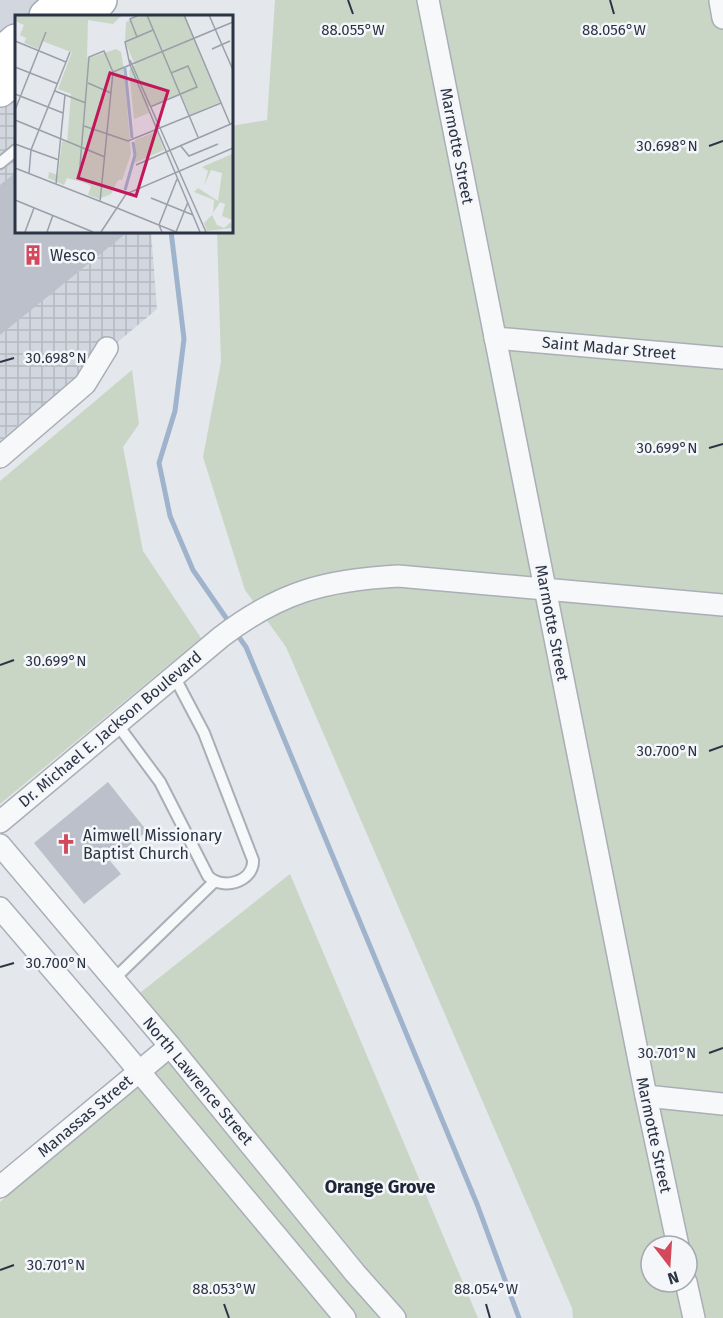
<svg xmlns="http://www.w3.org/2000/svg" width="723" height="1318" font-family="'Fira Sans',sans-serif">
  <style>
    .built { fill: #d2d6de }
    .industrial { fill: url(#industrial-grid) }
    .green { fill: #c9d6c5; fill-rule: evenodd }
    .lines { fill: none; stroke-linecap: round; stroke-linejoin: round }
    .stream { stroke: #9fb4cc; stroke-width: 5 }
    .building { fill: #bbc0ca }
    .service-casing { stroke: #a9aeb7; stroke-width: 14 }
    .minor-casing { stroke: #a9aeb7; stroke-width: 24 }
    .primary-casing { stroke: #a3abb8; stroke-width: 36 }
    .service { stroke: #f7f8fa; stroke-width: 10 }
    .minor { stroke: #f7f8fa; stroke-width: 21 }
    .primary { stroke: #fff; stroke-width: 33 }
    .ticks { fill: none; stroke: #2b3445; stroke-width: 2 }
    .labels { text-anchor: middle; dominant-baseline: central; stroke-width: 5; stroke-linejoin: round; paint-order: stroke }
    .street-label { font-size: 16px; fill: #2b3445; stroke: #f4f6f9 }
    .poi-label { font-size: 16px; fill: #2b3445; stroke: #f4f6f9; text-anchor: start }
    .neighbourhood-label { font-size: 18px; font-weight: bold; fill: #1d2536; stroke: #f4f6f9 }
    .inset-river { fill: none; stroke: #9fb4cc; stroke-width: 3 }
    .inset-road { fill: none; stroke: #9a9fa9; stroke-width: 1.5 }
    .view { fill: #c2185b; fill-opacity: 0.15; stroke: #c2185b; stroke-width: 3 }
    .inset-edge { fill: none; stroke: #2b3445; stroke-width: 3 }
    .ticks-label { font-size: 15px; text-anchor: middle; fill: #2b3445; stroke: #f4f6f9; stroke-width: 5; stroke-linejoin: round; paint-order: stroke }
  </style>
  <defs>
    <pattern id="industrial-grid" width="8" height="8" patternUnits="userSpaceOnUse" patternTransform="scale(1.5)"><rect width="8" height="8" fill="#d2d6de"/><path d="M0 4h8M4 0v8" fill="none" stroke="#b4b8c0"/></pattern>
  </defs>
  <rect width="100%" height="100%" fill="#e4e7ec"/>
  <polygon class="built" points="0,0 118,0 99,16 16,16 16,86 0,100"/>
  <polygon class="industrial" points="16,86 16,231 151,231 157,309 0,441 0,100"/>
  <g class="green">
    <path d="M275 0H723V1318H573L572 1308 286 647 245 590 203 457 221 362 217 231H231V126L267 120ZM651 1246H687V1282H651Z"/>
    <polygon points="132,370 139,424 123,447 143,551 201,638 0,804 0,481"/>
    <polygon points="290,874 478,1318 0,1318 0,1202 181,1051 136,996"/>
  </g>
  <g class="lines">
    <g class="stream">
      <polyline points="171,231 184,339 175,411 159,463 170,516 193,570 231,625"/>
      <polyline points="236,633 246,647 477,1204 519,1318"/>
    </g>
  </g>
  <g class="building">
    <polygon points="16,172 16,231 129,231 0,335 0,185"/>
    <polygon points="108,782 147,831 110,861 121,874 84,904 34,843"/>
  </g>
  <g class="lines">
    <g class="service-casing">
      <g id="service">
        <polyline points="0,163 16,150"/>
        <path d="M117 724 160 782 208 876C222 891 254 882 253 860L204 733 174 676"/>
        <polyline points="114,979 214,882"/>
      </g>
    </g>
    <g class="minor-casing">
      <g id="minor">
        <polyline points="428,0 646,1096 678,1246"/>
        <polyline points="720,1 723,18"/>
        <polyline points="495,338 723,358"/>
        <polyline points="0,457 85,384 107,348"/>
        <path d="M0 822 221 637C280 592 325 580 398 576L723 605"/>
        <polyline points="0,845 170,1046 355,1273 395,1318"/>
        <polyline points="0,908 113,1040 345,1318"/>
        <polyline points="646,1096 723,1104"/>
        <polyline points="0,1187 170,1046"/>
        <polyline points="686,1282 694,1318"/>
      </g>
    </g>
    <g class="primary-casing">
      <g id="primary">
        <polyline points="46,16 65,0"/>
        <polyline points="84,16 100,0"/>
        <polyline points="0,55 16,41"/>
        <polyline points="0,90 16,76"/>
      </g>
    </g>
    <use href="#service" class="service"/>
    <use href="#minor" class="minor"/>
    <use href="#primary" class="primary"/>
  </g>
  <path class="ticks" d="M348 0 353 14M610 0 614 14M709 146 723 141M0 362 14 358M709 448 723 444M0 665 14 660M709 751 723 746M0 967 14 963M709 1053 723 1048M0 1270 14 1265M224 1304 229 1318M486 1304 490 1318"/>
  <defs>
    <g id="building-bare" transform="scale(1.62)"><path d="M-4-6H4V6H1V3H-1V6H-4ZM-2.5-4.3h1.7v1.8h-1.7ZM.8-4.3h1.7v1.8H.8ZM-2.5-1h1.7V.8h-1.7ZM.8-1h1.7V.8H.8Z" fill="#d1495b" stroke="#f4f6f9" stroke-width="2.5" paint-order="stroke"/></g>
    <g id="church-bare" transform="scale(1.62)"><path d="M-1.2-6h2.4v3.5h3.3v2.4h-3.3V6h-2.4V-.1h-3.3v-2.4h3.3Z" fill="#d1495b" stroke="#f4f6f9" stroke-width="2.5" paint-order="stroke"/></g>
  </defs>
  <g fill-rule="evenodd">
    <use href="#building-bare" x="33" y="255"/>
    <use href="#church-bare" x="66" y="844"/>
  </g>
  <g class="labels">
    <g class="street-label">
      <text transform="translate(457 146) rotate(79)">Marmotte Street</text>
      <text transform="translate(609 348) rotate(5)">Saint Madar Street</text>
      <text transform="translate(552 623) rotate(79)">Marmotte Street</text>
      <text transform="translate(110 729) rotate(-40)">Dr. Michael E. Jackson Boulevard</text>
      <text transform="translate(198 1081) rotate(50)">North Lawrence Street</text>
      <text transform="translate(85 1116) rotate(-40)">Manassas Street</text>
      <text transform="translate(654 1135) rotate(78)">Marmotte Street</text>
    </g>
    <g class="poi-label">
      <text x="50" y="255">Wesco</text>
      <text x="83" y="835">Aimwell Missionary<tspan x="83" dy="18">Baptist Church</tspan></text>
    </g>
    <g class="neighbourhood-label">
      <text x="380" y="1187">Orange Grove</text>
    </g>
  </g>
  <g transform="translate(15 15)">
    <rect width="218" height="218" fill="#e4e7ec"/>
    <path d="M126 0H170L205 87 175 100 166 79 132 92 134 98 119 104 114 55 120 50 110 27 111 7ZM101 34 106 37 109 55 116 139 107 165H103L96 179 84 184 73 180 76 171 70 168 52 163 49 170 33 163 34 157 43 160 47 126 52 127 56 79 43 74 57 37 74 43ZM142 116 149 135 119 148 120 125ZM217 139V205L207 201 210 189 205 187 198 198 199 185 179 177 183 173 203 186 207 158 196 155 189 171 193 156 187 152ZM197 200 202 210 209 213 216 207 217 213 192 216 189 208Z" fill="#c9d6c5"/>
    <path d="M0 0H107L98 9 73 5 72 43 27 26 23 34 9 28 11 23 5 20 9 10 0 6Z" fill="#c9d6c5"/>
    <path d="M186 43 198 71 184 77 173 49Z" fill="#c9d6c5"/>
    <path class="inset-river" d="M110 53 117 123M110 175 120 140 118 127"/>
    <path class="inset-road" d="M132 0 183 122M169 0 215 109M194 0 218 55M138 15 110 27 115 50 185 217M122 22 115 4 124 0M0 26 51 47M197 34 215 26M115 45 191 217M0 52 43 69M98 57 218 7M73 68 96 78M40 76 71 88M0 79 48 98M135 92 182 72 173 51 156 58M0 95 31 17M0 105 90 142M69 111 113 126 206 88M0 129 44 145M165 130 174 141 203 129M121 150 218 108M0 153 102 193M14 158 16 135 55 37M64 163 74 42 89 36 98 57 85 187M41 169 50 80M136 183 178 200M0 185 78 217M102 193 161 217M10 217 19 193M32 217 38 200M86 217 111 179 218 133M147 217 144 210 162 164M161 217 173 187"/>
    <path class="view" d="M95 58 153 76 121 181 63 163Z"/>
    <rect width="218" height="218" class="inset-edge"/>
  </g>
  <g class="ticks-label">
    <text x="353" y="35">88.055°W</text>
    <text x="614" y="35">88.056°W</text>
    <text x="667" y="151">30.698°N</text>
    <text x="56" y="363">30.698°N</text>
    <text x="667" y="453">30.699°N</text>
    <text x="56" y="666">30.699°N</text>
    <text x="667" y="756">30.700°N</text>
    <text x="56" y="968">30.700°N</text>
    <text x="667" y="1058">30.701°N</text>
    <text x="56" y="1270">30.701°N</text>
    <text x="224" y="1294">88.053°W</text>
    <text x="486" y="1294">88.054°W</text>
  </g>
  <g transform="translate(669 1264) rotate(163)"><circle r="28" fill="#f4f6f9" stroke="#a4a8b1" stroke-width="1.5"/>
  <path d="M0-4.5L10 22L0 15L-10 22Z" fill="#d1495b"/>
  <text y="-9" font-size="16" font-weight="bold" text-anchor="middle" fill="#2b3445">N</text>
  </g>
</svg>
